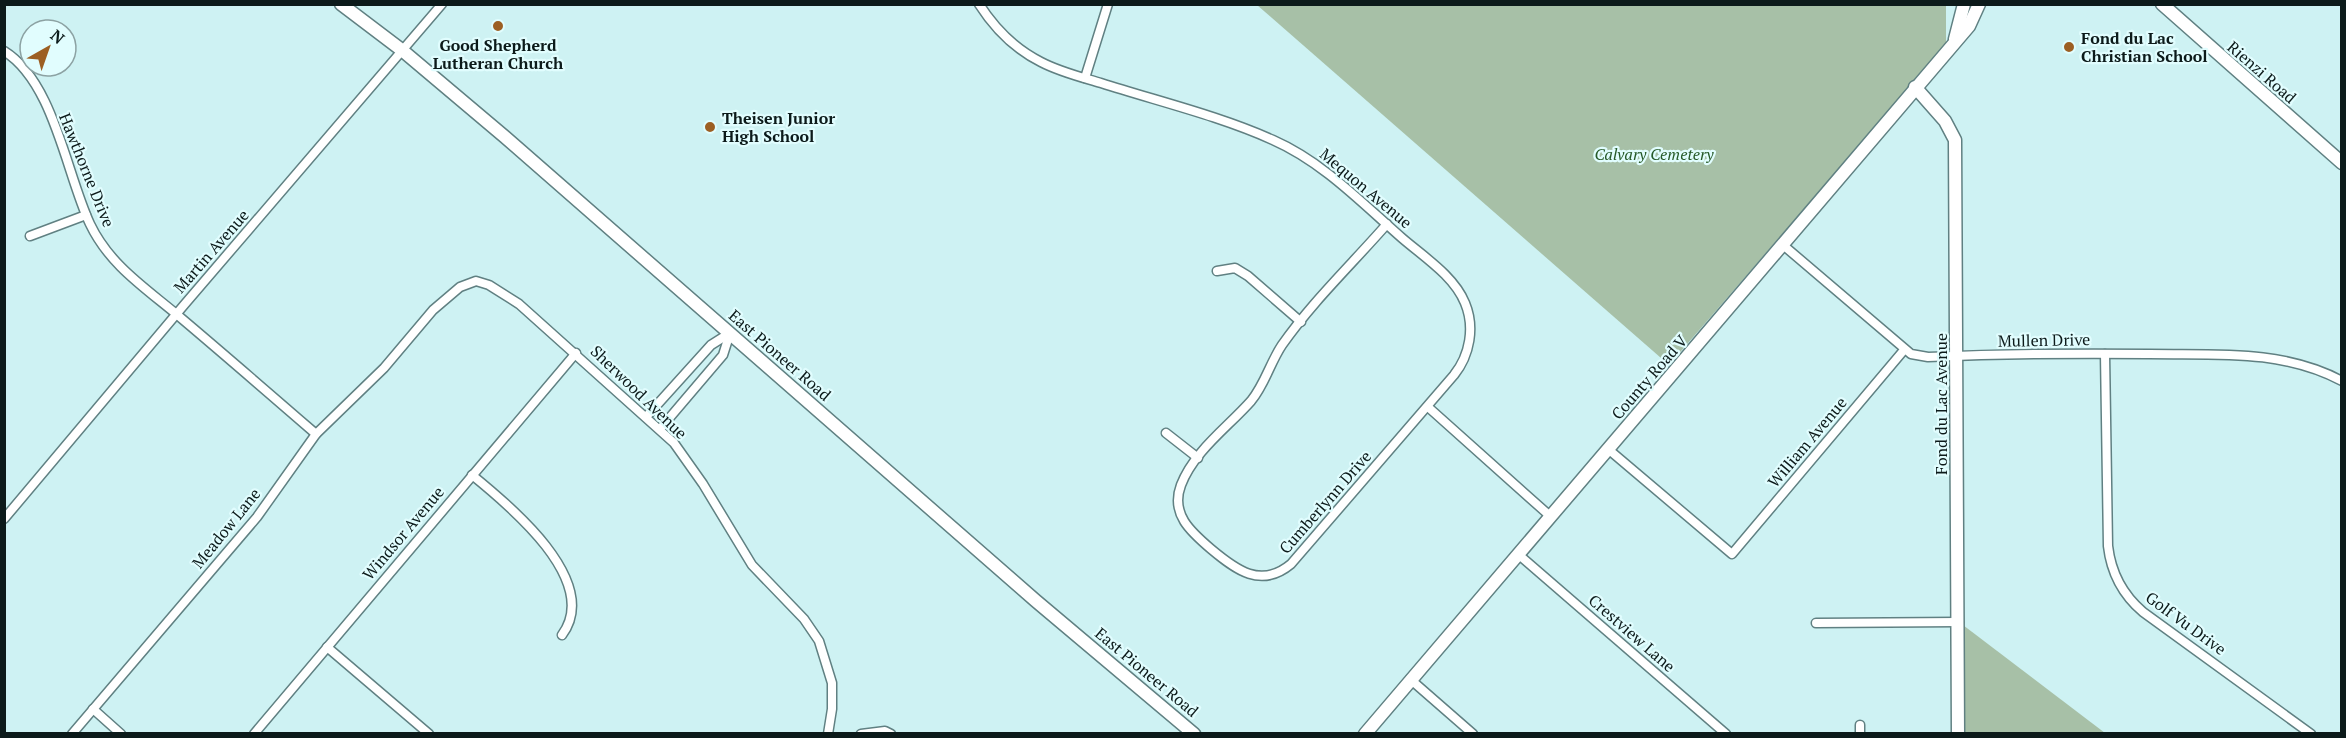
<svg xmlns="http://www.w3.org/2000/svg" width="2346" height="738" font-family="'PT Serif',serif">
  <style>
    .green { fill: #a7c0a7 }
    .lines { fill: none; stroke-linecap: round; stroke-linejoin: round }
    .minor-casing { stroke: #608082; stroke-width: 11 }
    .secondary-casing { stroke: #608082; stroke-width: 15 }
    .minor { stroke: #fff; stroke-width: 8 }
    .secondary { stroke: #fff; stroke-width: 12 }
    .poi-dot { fill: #9c5f23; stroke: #e1fdfe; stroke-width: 2 }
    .labels { text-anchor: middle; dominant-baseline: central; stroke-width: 4.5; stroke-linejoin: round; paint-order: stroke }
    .poi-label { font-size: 16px; font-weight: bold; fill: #0c1a1a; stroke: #e1fdfe; text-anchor: start }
    .street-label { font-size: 16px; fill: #0c1a1a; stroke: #e1fdfe }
    .park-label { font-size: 16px; font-style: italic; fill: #255927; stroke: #e1fdfe }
  </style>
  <rect width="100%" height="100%" fill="#cef2f3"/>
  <g class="green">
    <polygon points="1257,5 1946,5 1946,45 1669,365"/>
    <polygon points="1959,622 2105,733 1958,734"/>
  </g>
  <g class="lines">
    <g class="minor-casing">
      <g id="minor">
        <path d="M979 4C995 29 1015 49 1041 62 1060 72 1081 77 1101 83 1157 101 1220 116 1273 140 1323 162 1362 203 1402 238 1424 257 1454 276 1465 303 1475 327 1470 355 1454 375L1291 564C1261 589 1236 570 1211 549 1191 532 1170 514 1181 485 1194 451 1228 427 1251 401 1265 384 1270 363 1282 345 1312 302 1352 264 1387 224"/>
        <path d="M4 51C54 82 66 173 90 224 110 266 147 289 181 318 226 356 271 395 316 434"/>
        <polyline points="1085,78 1108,4"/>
        <polyline points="30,236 86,215"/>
        <path d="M1783 245 1911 354 1928 357C2002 354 2075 353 2149 354 2215 355 2282 349 2342 381"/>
        <polyline points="1217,271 1235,268 1248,276 1301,322"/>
        <path d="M2105 354 2108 546C2111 572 2123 595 2143 612L2311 734"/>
        <polyline points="1428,407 1550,516"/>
        <polyline points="646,417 711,345 730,333"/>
        <polyline points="660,429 723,355 730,333"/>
        <polyline points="1166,433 1198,458"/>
        <polyline points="1608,449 1732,554 1904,350"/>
        <path d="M472 475C509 505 602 581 562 635"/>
        <polyline points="4,519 184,305 442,4"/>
        <polyline points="1518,554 1726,734"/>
        <polyline points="1816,623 1959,622"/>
        <polyline points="327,647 429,734"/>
        <polyline points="1410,679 1473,734"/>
        <polyline points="93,709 121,734"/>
        <polyline points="72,734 257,517 316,434 384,368 433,310 460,287 476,281 489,285 519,304 674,443 703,484 752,565 804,619 819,641 832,683 832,709 828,734"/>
        <polyline points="254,734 576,353"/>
        <polyline points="861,734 885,731 891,734"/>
        <polyline points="1860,734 1860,725"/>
      </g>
    </g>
    <g class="secondary-casing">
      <g id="secondary">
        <polyline points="341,4 403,51 505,137 1036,601 1194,734"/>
        <polyline points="2162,4 2342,163"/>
        <polyline points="1955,39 1964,4"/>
        <polyline points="1915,87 1945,121 1955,140 1958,734"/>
        <polyline points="1365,734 1969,26 1979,4"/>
      </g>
    </g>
    <use href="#minor" class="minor"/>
    <use href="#secondary" class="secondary"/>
  </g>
  <g class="poi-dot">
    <circle cx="498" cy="26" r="6"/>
    <circle cx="2069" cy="47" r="6"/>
    <circle cx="710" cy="127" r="6"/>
  </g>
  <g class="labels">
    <g class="poi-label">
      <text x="2081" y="38">Fond du Lac<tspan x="2081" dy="18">Christian School</tspan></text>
      <text x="498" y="45" text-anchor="middle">Good Shepherd<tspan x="498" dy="18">Lutheran Church</tspan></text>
      <text x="722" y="118">Theisen Junior<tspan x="722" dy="18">High School</tspan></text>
    </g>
    <g class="street-label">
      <text transform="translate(2262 72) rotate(41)">Rienzi Road</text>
      <text transform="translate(87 170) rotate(68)">Hawthorne Drive</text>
      <text transform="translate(1366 188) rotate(40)">Mequon Avenue</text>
      <text transform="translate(211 251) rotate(-49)">Martin Avenue</text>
      <text transform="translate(2044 340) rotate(-1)">Mullen Drive</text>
      <text transform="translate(780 355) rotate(41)">East Pioneer Road</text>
      <text transform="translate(1649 377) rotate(-49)">County Road V</text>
      <text transform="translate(639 392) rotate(44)">Sherwood Avenue</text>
      <text transform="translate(1941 404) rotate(-90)">Fond du Lac Avenue</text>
      <text transform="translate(1807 442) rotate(-50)">William Avenue</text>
      <text transform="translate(1325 502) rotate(-49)">Cumberlynn Drive</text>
      <text transform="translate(226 528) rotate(-51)">Meadow Lane</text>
      <text transform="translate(403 533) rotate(-50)">Windsor Avenue</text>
      <text transform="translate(2186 623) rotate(36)">Golf Vu Drive</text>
      <text transform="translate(1632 633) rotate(41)">Crestview Lane</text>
      <text transform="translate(1147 672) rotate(40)">East Pioneer Road</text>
    </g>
    <g class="park-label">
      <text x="1654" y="154">Calvary Cemetery</text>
    </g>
  </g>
  <rect width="2346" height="738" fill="none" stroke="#0c1a1a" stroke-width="12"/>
  <g transform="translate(48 48) rotate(40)"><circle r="28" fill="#e1fdfe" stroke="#8ca2a3" stroke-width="1.5"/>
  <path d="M0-4.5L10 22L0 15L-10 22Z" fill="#9c5f23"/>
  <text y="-9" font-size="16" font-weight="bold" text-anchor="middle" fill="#0c1a1a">N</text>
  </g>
</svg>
